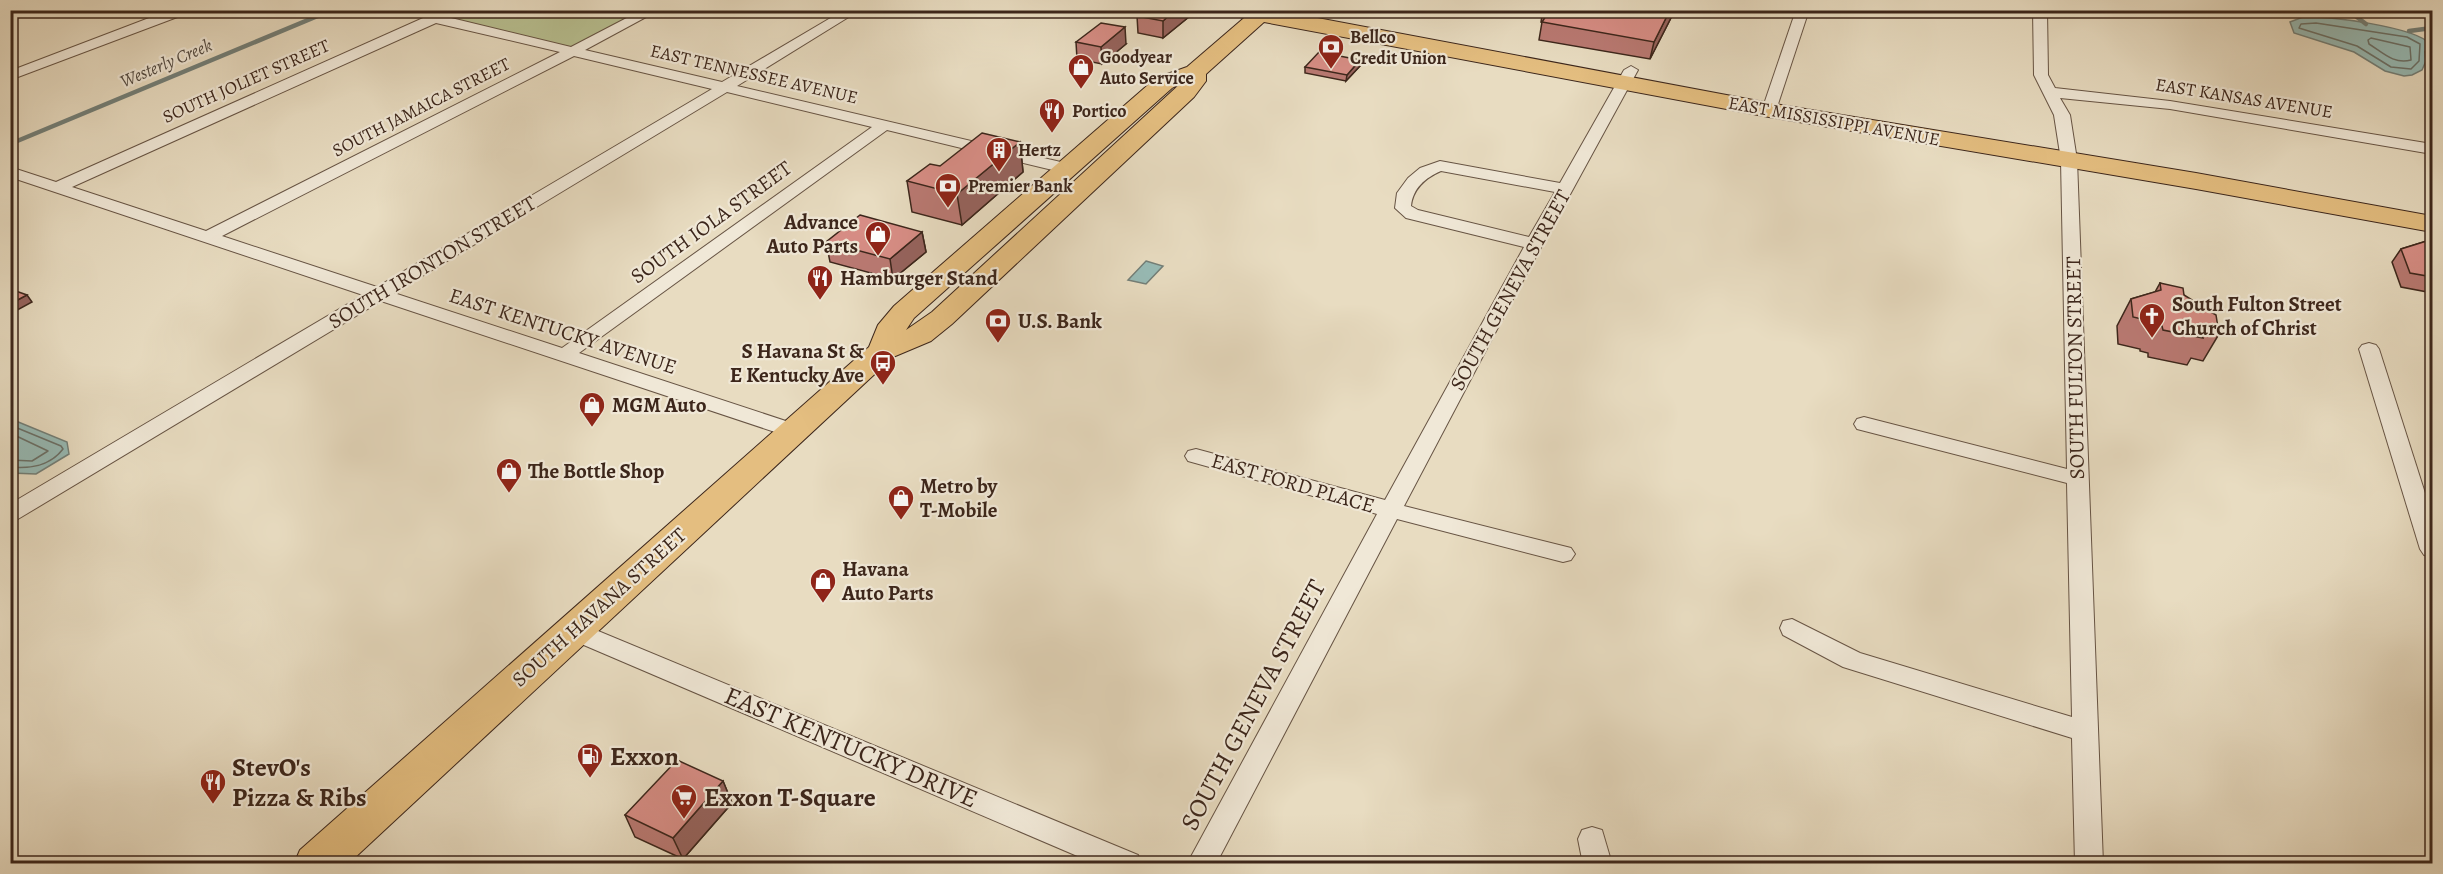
<svg xmlns="http://www.w3.org/2000/svg" width="2443" height="874" font-family="Alegreya,serif">
  <style>
    .green { fill: #b8c091; stroke: #7a7356; stroke-width: 1.5 }
    .water { fill: #97bbb6; stroke: #737f78; stroke-width: 1.5 }
    .lines { fill: none; stroke-linecap: round; stroke-linejoin: round }
    .shore { stroke: #6a7068; stroke-width: 1.5 }
    .stream { stroke: #737f78; stroke-width: 4.5 }
    .minor-casing { stroke: #675444; stroke-width: 2 }
    .primary-casing { stroke: #3c261b; stroke-width: 2 }
    .minor { fill: #f0e8d7; fill-rule: evenodd }
    .primary { fill: #e4be80; fill-rule: evenodd }
    .wall { fill: #b97972; stroke: #3c261b; stroke-width: 1.5 }
    .shaded-wall { fill: #96635d; stroke: #3c261b; stroke-width: 1.5 }
    .building { fill: #d78d85; stroke: #3c261b; stroke-width: 1.5 }
    .labels { text-anchor: middle; dominant-baseline: central; stroke-width: 4.5; stroke-linejoin: round; paint-order: stroke }
    .far-poi-label { font-size: 18px; font-weight: bold; fill: #3c261b; stroke: #f0e8d7; text-anchor: start }
    .far-water-label { font-size: 18px; font-style: italic; fill: #534b42; stroke: #f0e8d7 }
    .far-street-label { font-size: 18px; fill: #3c261b; stroke: #f0e8d7 }
    .street-label { font-size: 21px; fill: #3c261b; stroke: #f0e8d7 }
    .poi-label { font-size: 21px; font-weight: bold; fill: #3c261b; stroke: #f0e8d7; text-anchor: start }
    .near-street-label { font-size: 26px; fill: #3c261b; stroke: #f0e8d7 }
    .near-poi-label { font-size: 26px; font-weight: bold; fill: #3c261b; stroke: #f0e8d7; text-anchor: start }
  </style>
  <rect width="100%" height="100%" fill="#e8dcc1"/>
  <filter id="stains"><feTurbulence type="fractalNoise" baseFrequency=".00333" numOctaves="4"/><feColorMatrix values="0 0 0 0 .2 0 0 0 0 .09 0 0 0 0 .02 0 0 0 .5 -.17"/></filter>
  <radialGradient id="worn" r=".72"><stop offset=".6" stop-color="#630" stop-opacity="0"/><stop offset="1" stop-color="#630" stop-opacity=".3"/></radialGradient>
  <polygon class="green" points="460,10 646,11 573,48 443,18"/>
  <g class="water">
    <path d="M2303 17C2325 15 2416 27 2430 44L2425 52 2426 61 2422 70 2412 75 2404 76 2385 71 2354 52 2294 33 2290 22Z"/>
    <polygon points="1146,261 1163,266 1146,284 1128,280"/>
    <polygon points="11,419 67,442 69,454 36,474 11,473"/>
  </g>
  <g class="lines">
    <g class="shore">
      <polygon points="2316,23 2407,37 2420,44 2419,61 2411,69 2391,67 2357,46 2299,28 2301,24"/>
      <path d="M2371 38 2410 47 2411 60C2394 65 2382 52 2369 44L2368 40Z"/>
      <path d="M10 425 61 446 63 449C50 466 31 469 10 467"/>
      <polyline points="10,433 48,451 32,461 10,460"/>
    </g>
    <g class="stream">
      <polyline points="2349,11 2366,24"/>
      <polyline points="2409,31 2432,28"/>
      <polyline points="10,144 332,10"/>
    </g>
    <g class="minor-casing">
      <g id="minor">
        <polygon points="16,10 36,10 10,21 10,12"/>
        <polygon points="170,10 180,10 182,13 180,16 10,80 10,71"/>
        <path d="M441 10H451L453 13 447 17 571 47 642 10H659L585 50 722 82 844 10H860L737 86 1065 163 1073 168 1065 173 887 130 579 353 801 426 804 431 801 436 794 438 787 436 381 301 18 519 10 522V504L363 295 10 177V167L56 182ZM436 23 560 52 206 231 72 187ZM574 56 712 89 377 287 222 236ZM727 92 872 127 562 348 394 293Z"/>
        <polygon points="1796,10 1809,10 1776,110 1774,113 1764,113 1762,110"/>
        <polygon points="2033,10 2047,10 2048,75 2055,88 2170,101 2432,144 2432,154 2170,109 2060,98 2070,115 2077,160 2103,864 2075,864 2072,738 1843,667 1783,635 1780,628 1783,621 1792,619 1860,653 2072,717 2067,483 1857,429 1854,424 1857,419 1864,417 2067,469 2061,160 2054,115 2034,75"/>
        <path d="M1631 66 1638 70 1513 299 1404 506 1563 546 1571 548 1575 554 1571 560 1563 562 1397 519 1216 864H1187L1377 514 1188 461 1185 456 1188 451 1196 449 1385 500 1524 247 1406 218 1395 208 1397 193 1408 178 1420 168 1440 161 1560 183 1624 70ZM1441 171 1555 192 1529 237 1418 210 1411 206C1413 188 1425 178 1441 171Z"/>
        <polygon points="2369,343 2376,345 2379,349 2432,515 2432,557 2424,555 2420,549 2359,349 2362,345"/>
        <polygon points="574,621 1138,855 1142,864 1096,864 565,637 562,630 565,623"/>
        <polygon points="1592,827 1602,830 1612,864 1583,864 1578,839 1582,830"/>
      </g>
    </g>
    <g class="primary-casing">
      <path id="primary" d="M1226 10H1275L1769 103 2196 173 2432 216V232L2196 189 1769 117 1264 22 1206 74V81L1194 97 952 324 931 341 893 357 348 864H294L300 850 869 347 878 325 894 306 1156 78 1187 67 1244 18 1229 14ZM1181 83 932 312 906 330 914 318 1172 88Z"/>
    </g>
    <use href="#minor" class="minor"/>
    <use href="#primary" class="primary"/>
  </g>
  <g class="wall">
    <polygon points="408,10 429,10 421,14"/>
    <polygon points="1543,10 1675,10 1650,59 1539,40 1542,22 1541,22"/>
    <polygon points="1137,16 1190,16 1163,38 1138,33"/>
    <polygon points="1076,42 1126,44 1102,64 1077,59"/>
    <polygon points="1360,60 1360,66 1346,81 1305,73 1305,67"/>
    <polygon points="1020,142 1023,172 962,225 912,212 907,181 940,166"/>
    <polygon points="922,232 926,252 893,279 830,262 826,242"/>
    <polygon points="2433,239 2433,293 2401,287 2392,262 2401,249"/>
    <polygon points="2160,283 2184,295 2219,334 2203,361 2191,358 2187,365 2148,357 2148,353 2140,351 2140,349 2118,344 2117,326 2131,299 2155,292"/>
    <polygon points="723,781 732,803 683,859 635,837 625,815"/>
  </g>
  <g class="shaded-wall">
    <polygon points="420,10 429,10 421,14"/>
    <polygon points="1175,10 1190,10 1190,16 1163,38 1163,21"/>
    <polygon points="1670,10 1675,10 1650,59 1654,42"/>
    <polygon points="1125,27 1126,44 1102,64 1101,47"/>
    <polygon points="1360,60 1360,66 1346,81 1347,75"/>
    <polygon points="1020,142 1023,172 962,225 957,194"/>
    <polygon points="922,232 926,252 893,279 890,259"/>
    <polygon points="27,295 32,302 10,314 10,304"/>
    <polygon points="723,781 732,803 683,859 673,838"/>
  </g>
  <g class="building">
    <polygon points="1144,10 1175,10 1163,21 1137,16"/>
    <polygon points="1550,10 1670,10 1654,42 1542,22"/>
    <polygon points="1101,23 1125,27 1101,47 1076,42"/>
    <polygon points="1319,52 1360,60 1347,75 1305,67"/>
    <polygon points="982,133 1020,142 957,194 907,181 930,164 940,166"/>
    <polygon points="860,215 922,232 890,259 826,242"/>
    <polygon points="2433,239 2433,277 2410,273 2401,249"/>
    <polygon points="2160,283 2183,288 2184,295 2216,315 2219,334 2201,330 2203,338 2163,330 2162,326 2155,324 2154,322 2133,317 2131,299 2161,290"/>
    <polygon points="10,289 27,295 10,304"/>
    <polygon points="677,760 723,781 673,838 625,815"/>
  </g>
  <defs>
    <g id="bank-pin" transform="scale(1.35)"><path d="M0 17L-7.5 6A9.5 9.5 0 1 1 7.5 6Z" fill="#8f2418" stroke="#f0e8d7"/><path d="M-6-4H6V4H-6ZM0-2.3a2.3 2.3 0 1 0 0 4.6a2.3 2.3 0 1 0 0-4.6Z" fill="#fff"/></g>
    <g id="shop-pin" transform="scale(1.35)"><path d="M0 17L-7.5 6A9.5 9.5 0 1 1 7.5 6Z" fill="#8f2418" stroke="#f0e8d7"/><path d="M-5-2.5h2.3a2.7 3.5 0 0 1 5.4 0H5L5.5 6h-11ZM-1.5-2.5h3a1.5 2.3 0 0 0-3 0Z" fill="#fff"/></g>
    <g id="restaurant-pin" transform="scale(1.35)"><path d="M0 17L-7.5 6A9.5 9.5 0 1 1 7.5 6Z" fill="#8f2418" stroke="#f0e8d7"/><path d="M-5-6h1v4h1v-4h1v4h1v-4h1v5L-1.5 .5V6h-2V.5L-5-1ZM5-6V6H3V1.5H1.5Q1.5-4 5-6Z" fill="#fff"/></g>
    <g id="building-pin" transform="scale(1.35)"><path d="M0 17L-7.5 6A9.5 9.5 0 1 1 7.5 6Z" fill="#8f2418" stroke="#f0e8d7"/><path d="M-4-6H4V6H1V3H-1V6H-4ZM-2.5-4.3h1.7v1.8h-1.7ZM.8-4.3h1.7v1.8H.8ZM-2.5-1h1.7V.8h-1.7ZM.8-1h1.7V.8H.8Z" fill="#fff"/></g>
    <g id="church-pin" transform="scale(1.35)"><path d="M0 17L-7.5 6A9.5 9.5 0 1 1 7.5 6Z" fill="#8f2418" stroke="#f0e8d7"/><path d="M-1.2-6h2.4v3.5h3.3v2.4h-3.3V6h-2.4V-.1h-3.3v-2.4h3.3Z" fill="#fff"/></g>
    <g id="bus-pin" transform="scale(1.35)"><path d="M0 17L-7.5 6A9.5 9.5 0 1 1 7.5 6Z" fill="#8f2418" stroke="#f0e8d7"/><path d="M-5-6H5V4H4V6H2V4H-2V6H-4V4H-5ZM-3.5-4V0h7V-4ZM-3.5 1.2v1.5H-2V1.2ZM2 1.2v1.5H3.5V1.2Z" fill="#fff"/></g>
    <g id="fuel-pin" transform="scale(1.35)"><path d="M0 17L-7.5 6A9.5 9.5 0 1 1 7.5 6Z" fill="#8f2418" stroke="#f0e8d7"/><path d="M-5.5-6h7V0h2V4h1.3V-2.5L3-4.5l.8-.8L6-3V5H2.5V1h-1V6h-7ZM-4.2-4.7v3.2H.2V-4.7Z" fill="#fff"/></g>
    <g id="supermarket-pin" transform="scale(1.35)"><path d="M0 17L-7.5 6A9.5 9.5 0 1 1 7.5 6Z" fill="#8f2418" stroke="#f0e8d7"/><path d="M-6-5.5h2.5l.6 2H6L4.5 2H-2.5L-4.4-4H-6ZM-1.5 3.2a1.3 1.3 0 1 0 .1 0ZM3 3.2a1.3 1.3 0 1 0 .1 0Z" fill="#fff"/></g>
  </defs>
  <g fill-rule="evenodd">
    <use href="#bank-pin" x="1331" y="47"/>
    <use href="#shop-pin" x="1081" y="67"/>
    <use href="#restaurant-pin" x="1052" y="111"/>
    <use href="#building-pin" x="999" y="150"/>
    <use href="#bank-pin" x="948" y="186"/>
    <use href="#shop-pin" x="878" y="234"/>
    <use href="#restaurant-pin" x="820" y="278"/>
    <use href="#church-pin" x="2152" y="316"/>
    <use href="#bank-pin" x="998" y="321"/>
    <use href="#bus-pin" x="883" y="363"/>
    <use href="#shop-pin" x="592" y="405"/>
    <use href="#shop-pin" x="509" y="471"/>
    <use href="#shop-pin" x="901" y="498"/>
    <use href="#shop-pin" x="823" y="581"/>
    <use href="#fuel-pin" x="590" y="756"/>
    <use href="#restaurant-pin" x="213" y="782"/>
    <use href="#supermarket-pin" x="684" y="797"/>
  </g>
  <g class="labels">
    <g class="far-poi-label">
      <text x="1350" y="37">Bellco<tspan x="1350" dy="21">Credit Union</tspan></text>
      <text x="1100" y="57">Goodyear<tspan x="1100" dy="21">Auto Service</tspan></text>
      <text x="1072" y="111">Portico</text>
      <text x="1018" y="150">Hertz</text>
      <text x="968" y="186">Premier Bank</text>
    </g>
    <g class="far-water-label">
      <text transform="translate(166 63) rotate(-23)">Westerly Creek</text>
    </g>
    <g class="far-street-label">
      <text transform="translate(754 74) rotate(13)">EAST TENNESSEE AVENUE</text>
      <text transform="translate(246 81) rotate(-24)">SOUTH JOLIET STREET</text>
      <text transform="translate(2244 98) rotate(9)">EAST KANSAS AVENUE</text>
      <text transform="translate(421 107) rotate(-27)">SOUTH JAMAICA STREET</text>
      <text transform="translate(1834 121) rotate(10)">EAST MISSISSIPPI AVENUE</text>
    </g>
    <g class="street-label">
      <text transform="translate(711 222) rotate(-36)">SOUTH IOLA STREET</text>
      <text transform="translate(432 262) rotate(-31)">SOUTH IRONTON STREET</text>
      <text transform="translate(1510 290) rotate(-61)">SOUTH GENEVA STREET</text>
      <text transform="translate(563 331) rotate(18)">EAST KENTUCKY AVENUE</text>
      <text transform="translate(2075 368) rotate(-91)">SOUTH FULTON STREET</text>
      <text transform="translate(1293 483) rotate(16)">EAST FORD PLACE</text>
      <text transform="translate(599 607) rotate(-42)">SOUTH HAVANA STREET</text>
    </g>
    <g class="poi-label">
      <text x="858" y="222" text-anchor="end">Advance<tspan x="858" dy="24">Auto Parts</tspan></text>
      <text x="840" y="278">Hamburger Stand</text>
      <text x="2172" y="304">South Fulton Street<tspan x="2172" dy="24">Church of Christ</tspan></text>
      <text x="1018" y="321">U.S. Bank</text>
      <text x="864" y="351" text-anchor="end">S Havana St &amp;<tspan x="864" dy="24">E Kentucky Ave</tspan></text>
      <text x="612" y="405">MGM Auto</text>
      <text x="528" y="471">The Bottle Shop</text>
      <text x="920" y="486">Metro by<tspan x="920" dy="24">T-Mobile</tspan></text>
      <text x="842" y="569">Havana<tspan x="842" dy="24">Auto Parts</tspan></text>
    </g>
    <g class="near-street-label">
      <text transform="translate(1253 705) rotate(-62)">SOUTH GENEVA STREET</text>
      <text transform="translate(851 747) rotate(23)">EAST KENTUCKY DRIVE</text>
    </g>
    <g class="near-poi-label">
      <text x="610" y="756">Exxon</text>
      <text x="232" y="767">StevO's<tspan x="232" dy="30">Pizza &amp; Ribs</tspan></text>
      <text x="704" y="797">Exxon T-Square</text>
    </g>
  </g>
  <rect width="2443" height="874" fill="none" stroke="#e8dcc1" stroke-width="36"/>
  <rect x="12" y="12" width="2419" height="850" fill="none" stroke="#3c261b" stroke-width="3"/>
  <rect x="18" y="18" width="2407" height="838" fill="none" stroke="#3c261b" stroke-width="1.5"/>
  <rect width="100%" height="100%" filter="url(#stains)"/>
  <rect width="100%" height="100%" fill="url(#worn)"/>
</svg>
